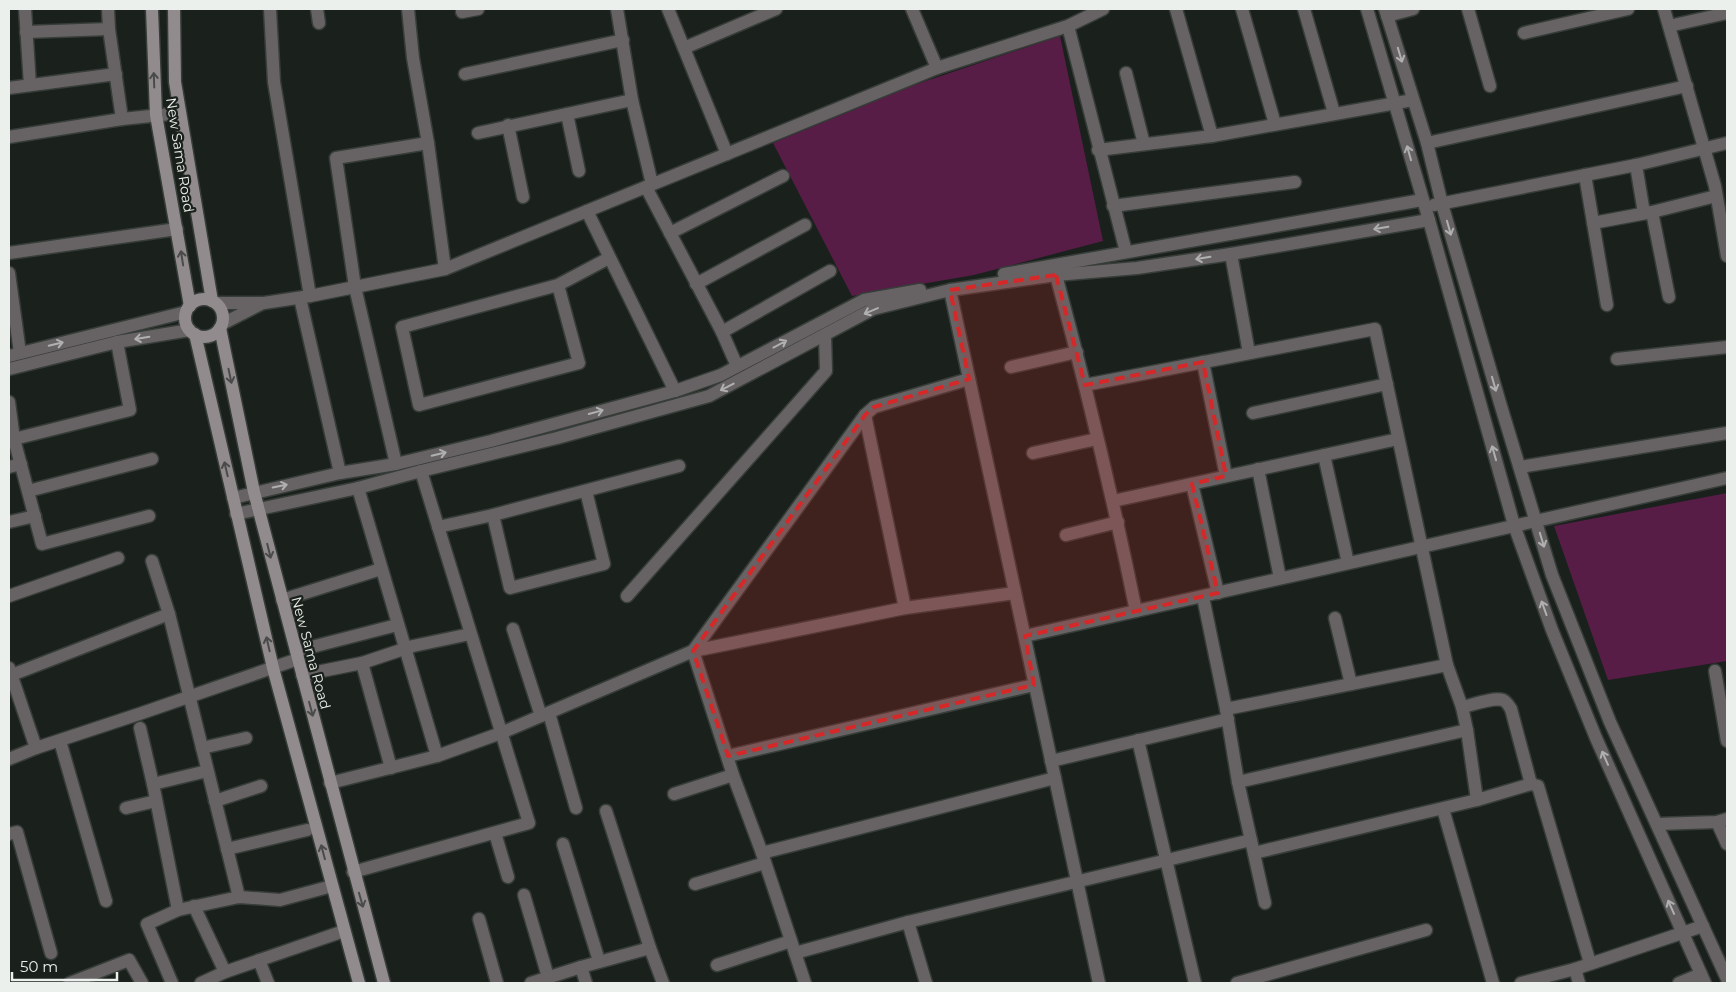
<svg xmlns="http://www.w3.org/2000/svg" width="1736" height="992" font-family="Montserrat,sans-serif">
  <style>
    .green { fill: #571d47 }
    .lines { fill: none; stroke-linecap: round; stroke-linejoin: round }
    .minor-casing { stroke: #373d38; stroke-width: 15 }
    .tertiary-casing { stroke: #373d38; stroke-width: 15 }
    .secondary-casing { stroke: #373d38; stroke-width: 15 }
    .minor { stroke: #676365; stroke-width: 12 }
    .tertiary { stroke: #676365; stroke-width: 12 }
    .secondary { stroke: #918b8e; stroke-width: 12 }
    .oneway { stroke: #b0b1af }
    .oneway2 { stroke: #4a4b49 }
    .marked { fill: #d62828; fill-opacity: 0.2; stroke: #d62828; stroke-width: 4; stroke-dasharray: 10 6; stroke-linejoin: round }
    .labels { text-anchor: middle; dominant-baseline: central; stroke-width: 4.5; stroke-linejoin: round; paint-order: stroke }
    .street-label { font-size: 14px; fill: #ecf0ec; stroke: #1a201b }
  </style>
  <rect width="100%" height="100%" fill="#1a201b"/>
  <g class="green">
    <polygon points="1060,36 1103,241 974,275 852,296 773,143 914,85"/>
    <polygon points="1727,493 1727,661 1608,680 1554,526"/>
  </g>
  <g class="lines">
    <g class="minor-casing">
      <g id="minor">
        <polyline points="25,9 30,85"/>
        <polyline points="108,9 109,29 122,119"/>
        <polyline points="270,9 274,82 310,296"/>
        <polyline points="317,9 319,23"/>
        <polyline points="408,9 413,58 428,143 445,269"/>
        <polyline points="617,9 632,100 652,184"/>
        <polyline points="668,9 727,154"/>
        <polyline points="912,9 937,68"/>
        <polyline points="1176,9 1212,136"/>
        <polyline points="1242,9 1275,124"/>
        <polyline points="1304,9 1334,113"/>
        <polyline points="1468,9 1490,86"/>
        <polyline points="1664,9 1715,186 1727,256"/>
        <polyline points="462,12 478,9"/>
        <polyline points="1387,16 1413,9"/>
        <polyline points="1068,26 1126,252"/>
        <polyline points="1669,26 1727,13"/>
        <polyline points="26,32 109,29"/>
        <polyline points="1524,33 1628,9"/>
        <polyline points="684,48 776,9"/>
        <polyline points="1126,73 1144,144"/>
        <polyline points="465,74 623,40"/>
        <polyline points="9,88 116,74"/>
        <polyline points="567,114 579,171"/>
        <polyline points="508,125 523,197"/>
        <polyline points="478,133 632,100"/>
        <polyline points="9,137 122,119 180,113"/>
        <polyline points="1427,143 1687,86"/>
        <polyline points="1098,150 1212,136 1413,100"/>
        <polyline points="1636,165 1644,213"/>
        <polyline points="1585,175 1607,305"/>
        <polyline points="646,187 722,332 737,366"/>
        <polyline points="1113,206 1295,182"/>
        <polyline points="587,211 675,391"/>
        <polyline points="1652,212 1669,297"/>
        <polyline points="1593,223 1652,212 1716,196"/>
        <polyline points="670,233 783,176"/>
        <polyline points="9,253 177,229"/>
        <polyline points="1231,254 1249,353"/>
        <polyline points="9,273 20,353"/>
        <path d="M1056 275C1086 386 1113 498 1136 611"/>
        <polyline points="696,284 805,225"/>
        <polyline points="558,285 579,363 419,405 402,327 558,285 609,258"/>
        <polyline points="300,298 340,473"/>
        <polyline points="722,332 830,271"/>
        <polyline points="1617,359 1727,347"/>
        <polyline points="1203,362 1226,476"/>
        <polyline points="1011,367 1077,352"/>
        <polyline points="1085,385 1375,329 1447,665 1462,707 1467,730 1477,800"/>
        <polyline points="9,402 14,439 42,544 149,516"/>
        <polyline points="1253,413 1387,384"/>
        <polyline points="865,415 905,608"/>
        <polyline points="14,439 130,410 117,342"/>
        <polyline points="1033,453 1097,439"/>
        <polyline points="1324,455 1348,563"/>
        <polyline points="396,464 355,287 336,158 428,143"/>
        <polyline points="9,467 21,464"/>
        <polyline points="1520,467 1727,433"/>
        <polyline points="1258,469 1280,578"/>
        <polyline points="1192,484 1218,593"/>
        <polyline points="358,488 437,756"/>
        <polyline points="28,491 152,459"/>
        <polyline points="1113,501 1398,439"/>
        <polyline points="493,515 510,588 604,564 586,491"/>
        <polyline points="9,522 35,516"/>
        <polyline points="438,527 493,515 679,466"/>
        <polyline points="1066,535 1118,522"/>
        <polyline points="152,561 169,614 239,897"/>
        <polyline points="9,596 118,558"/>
        <polyline points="627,596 826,371 825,335"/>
        <polyline points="1203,597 1226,709 1238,782 1265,903"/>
        <polyline points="282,600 381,569"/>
        <polyline points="1335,618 1351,684"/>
        <polyline points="513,629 541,716"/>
        <polyline points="1025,636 1727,478"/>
        <polyline points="296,651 397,625"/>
        <polyline points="362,663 391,768"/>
        <polyline points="9,668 36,748"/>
        <polyline points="1715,671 1727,741"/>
        <polyline points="302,675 362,663 413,646 470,634"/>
        <polyline points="9,676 169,614"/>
        <path d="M1462 707C1472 705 1493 697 1503 700 1507 702 1509 706 1511 709L1531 784"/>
        <polyline points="1226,709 1447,665"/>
        <polyline points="549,713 576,808"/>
        <polyline points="140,728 153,784 178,910"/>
        <polyline points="1138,740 1195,983"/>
        <polyline points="60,741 106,901"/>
        <polyline points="202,748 246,738"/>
        <polyline points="728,756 1034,685"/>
        <polyline points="9,759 36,748 139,714 298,659"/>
        <polyline points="1051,761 1228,719"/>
        <polyline points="1238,782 1467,730"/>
        <polyline points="330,783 437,756 501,733 693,651 905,608 1015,593"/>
        <polyline points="153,784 207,771"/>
        <polyline points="674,794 733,775"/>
        <polyline points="215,801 261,786"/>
        <polyline points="126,808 156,801"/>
        <polyline points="1443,809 1493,983"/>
        <polyline points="606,811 650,948"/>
        <polyline points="1717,822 1727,844"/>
        <polyline points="1657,824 1717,822 1727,819"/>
        <polyline points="495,833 508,877"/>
        <polyline points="9,834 17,832 51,953"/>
        <polyline points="563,844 599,961"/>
        <polyline points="227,849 307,830"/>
        <polyline points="762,853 1055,778"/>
        <polyline points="1254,853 1477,800 1531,784 1538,786 1590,963"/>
        <polyline points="353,872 529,823 421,471"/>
        <polyline points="695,884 765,863"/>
        <polyline points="524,895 548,977"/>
        <polyline points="194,906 225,972"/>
        <polyline points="479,919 497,983"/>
        <polyline points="908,922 926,983"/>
        <polyline points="795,953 908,922 1251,840"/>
        <polyline points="259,960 268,983"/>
        <polyline points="717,965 791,941"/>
        <polyline points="581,967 586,983"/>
        <polyline points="1575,969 1579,983"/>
        <polyline points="70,983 129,960 142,983"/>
        <polyline points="172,983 147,924 178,910 239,897 280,900 332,886"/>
        <polyline points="201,983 225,972 344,931"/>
        <polyline points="531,983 581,967 650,948 663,983"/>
        <polyline points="805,983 762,853 733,775 693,651 865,415 874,407 969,379"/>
        <polyline points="1237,983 1426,930"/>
        <polyline points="1521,983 1575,969 1703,926"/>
        <polyline points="1679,983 1701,974"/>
      </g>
    </g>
    <g class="tertiary-casing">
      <g id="tertiary">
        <polyline points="1367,9 1429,220 1514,525 1552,630 1596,738 1705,983"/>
        <polyline points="1385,9 1427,143 1442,204 1500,403 1552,575 1610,722 1727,979"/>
        <polyline points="1434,205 1636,165 1727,143"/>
        <polyline points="1004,274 1422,200"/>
        <polyline points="950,290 1099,983"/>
        <polyline points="216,303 264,303 310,296 445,269 937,68 1068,26 1103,9"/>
        <polyline points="222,324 261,304"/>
        <polyline points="9,356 186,312"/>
        <polyline points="9,369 117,342 190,330"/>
        <polyline points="233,498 340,473 396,464 491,441 675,391 721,375 864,300 920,290"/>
        <polyline points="236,514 358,488 421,471 557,438 709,396 873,309 950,290 1056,275 1137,268 1231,254 1429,220"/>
      </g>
    </g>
    <g class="secondary-casing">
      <g id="secondary">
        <polyline points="152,9 156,115 190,306"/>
        <polyline points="174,9 175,82 212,301"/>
        <circle cx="204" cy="318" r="19"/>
        <polyline points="220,328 254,492 384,983"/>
        <polyline points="195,334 273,668 359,983"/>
      </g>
    </g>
    <use href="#minor" class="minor"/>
    <use href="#tertiary" class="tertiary"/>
    <use href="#secondary" class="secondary"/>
  </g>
  <defs><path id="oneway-shaft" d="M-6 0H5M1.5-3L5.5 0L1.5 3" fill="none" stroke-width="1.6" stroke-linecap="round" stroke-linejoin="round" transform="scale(1.25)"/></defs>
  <g class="oneway">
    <use href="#oneway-shaft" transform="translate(1400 55) rotate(73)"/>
    <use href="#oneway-shaft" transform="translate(1409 153) rotate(-106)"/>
    <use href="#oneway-shaft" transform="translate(1381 228) rotate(170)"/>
    <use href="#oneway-shaft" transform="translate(1449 228) rotate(74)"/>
    <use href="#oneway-shaft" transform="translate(1203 258) rotate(171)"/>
    <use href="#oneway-shaft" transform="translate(871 311) rotate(157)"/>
    <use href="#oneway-shaft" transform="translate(142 338) rotate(171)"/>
    <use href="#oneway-shaft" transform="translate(56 344) rotate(-13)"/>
    <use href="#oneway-shaft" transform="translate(780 344) rotate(-28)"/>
    <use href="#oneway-shaft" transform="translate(1494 384) rotate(74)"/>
    <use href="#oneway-shaft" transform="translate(727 387) rotate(153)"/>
    <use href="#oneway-shaft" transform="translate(596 412) rotate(-15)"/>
    <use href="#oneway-shaft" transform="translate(1494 453) rotate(-106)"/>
    <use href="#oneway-shaft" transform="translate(439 454) rotate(-13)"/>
    <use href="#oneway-shaft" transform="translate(280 486) rotate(-12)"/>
    <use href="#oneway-shaft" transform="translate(1542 540) rotate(73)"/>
    <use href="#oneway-shaft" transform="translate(1544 608) rotate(-110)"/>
    <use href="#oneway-shaft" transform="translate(1605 758) rotate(-114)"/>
    <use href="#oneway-shaft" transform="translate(1671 907) rotate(-114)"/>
  </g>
  <g class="oneway2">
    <use href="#oneway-shaft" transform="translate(154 80) rotate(-92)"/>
    <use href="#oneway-shaft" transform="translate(182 258) rotate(-99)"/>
    <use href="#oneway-shaft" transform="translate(230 376) rotate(78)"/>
    <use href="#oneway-shaft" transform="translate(226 469) rotate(-103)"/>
    <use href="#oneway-shaft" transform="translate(269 551) rotate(76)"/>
    <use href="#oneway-shaft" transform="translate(268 644) rotate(-103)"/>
    <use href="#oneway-shaft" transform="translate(311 709) rotate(75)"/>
    <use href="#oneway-shaft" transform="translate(323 852) rotate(-105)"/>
    <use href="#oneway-shaft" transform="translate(361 900) rotate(74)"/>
  </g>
  <path class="marked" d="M1056 275 1085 385 1203 362 1226 476 1192 484 1218 593 1025 636 1034 685 728 756 693 651 865 415 874 407 969 379 950 290Z"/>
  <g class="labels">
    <g class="street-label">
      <text transform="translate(180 155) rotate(81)">New Sama Road</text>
      <text transform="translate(311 653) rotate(75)">New Sama Road</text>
    </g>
  </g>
  <rect width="1736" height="992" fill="none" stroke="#ecf0ec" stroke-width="20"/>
  <path d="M12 972v8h105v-8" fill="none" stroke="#ecf0ec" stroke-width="2.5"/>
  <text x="20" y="972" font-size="15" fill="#ecf0ec" stroke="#1a201b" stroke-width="4" paint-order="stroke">50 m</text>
</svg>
